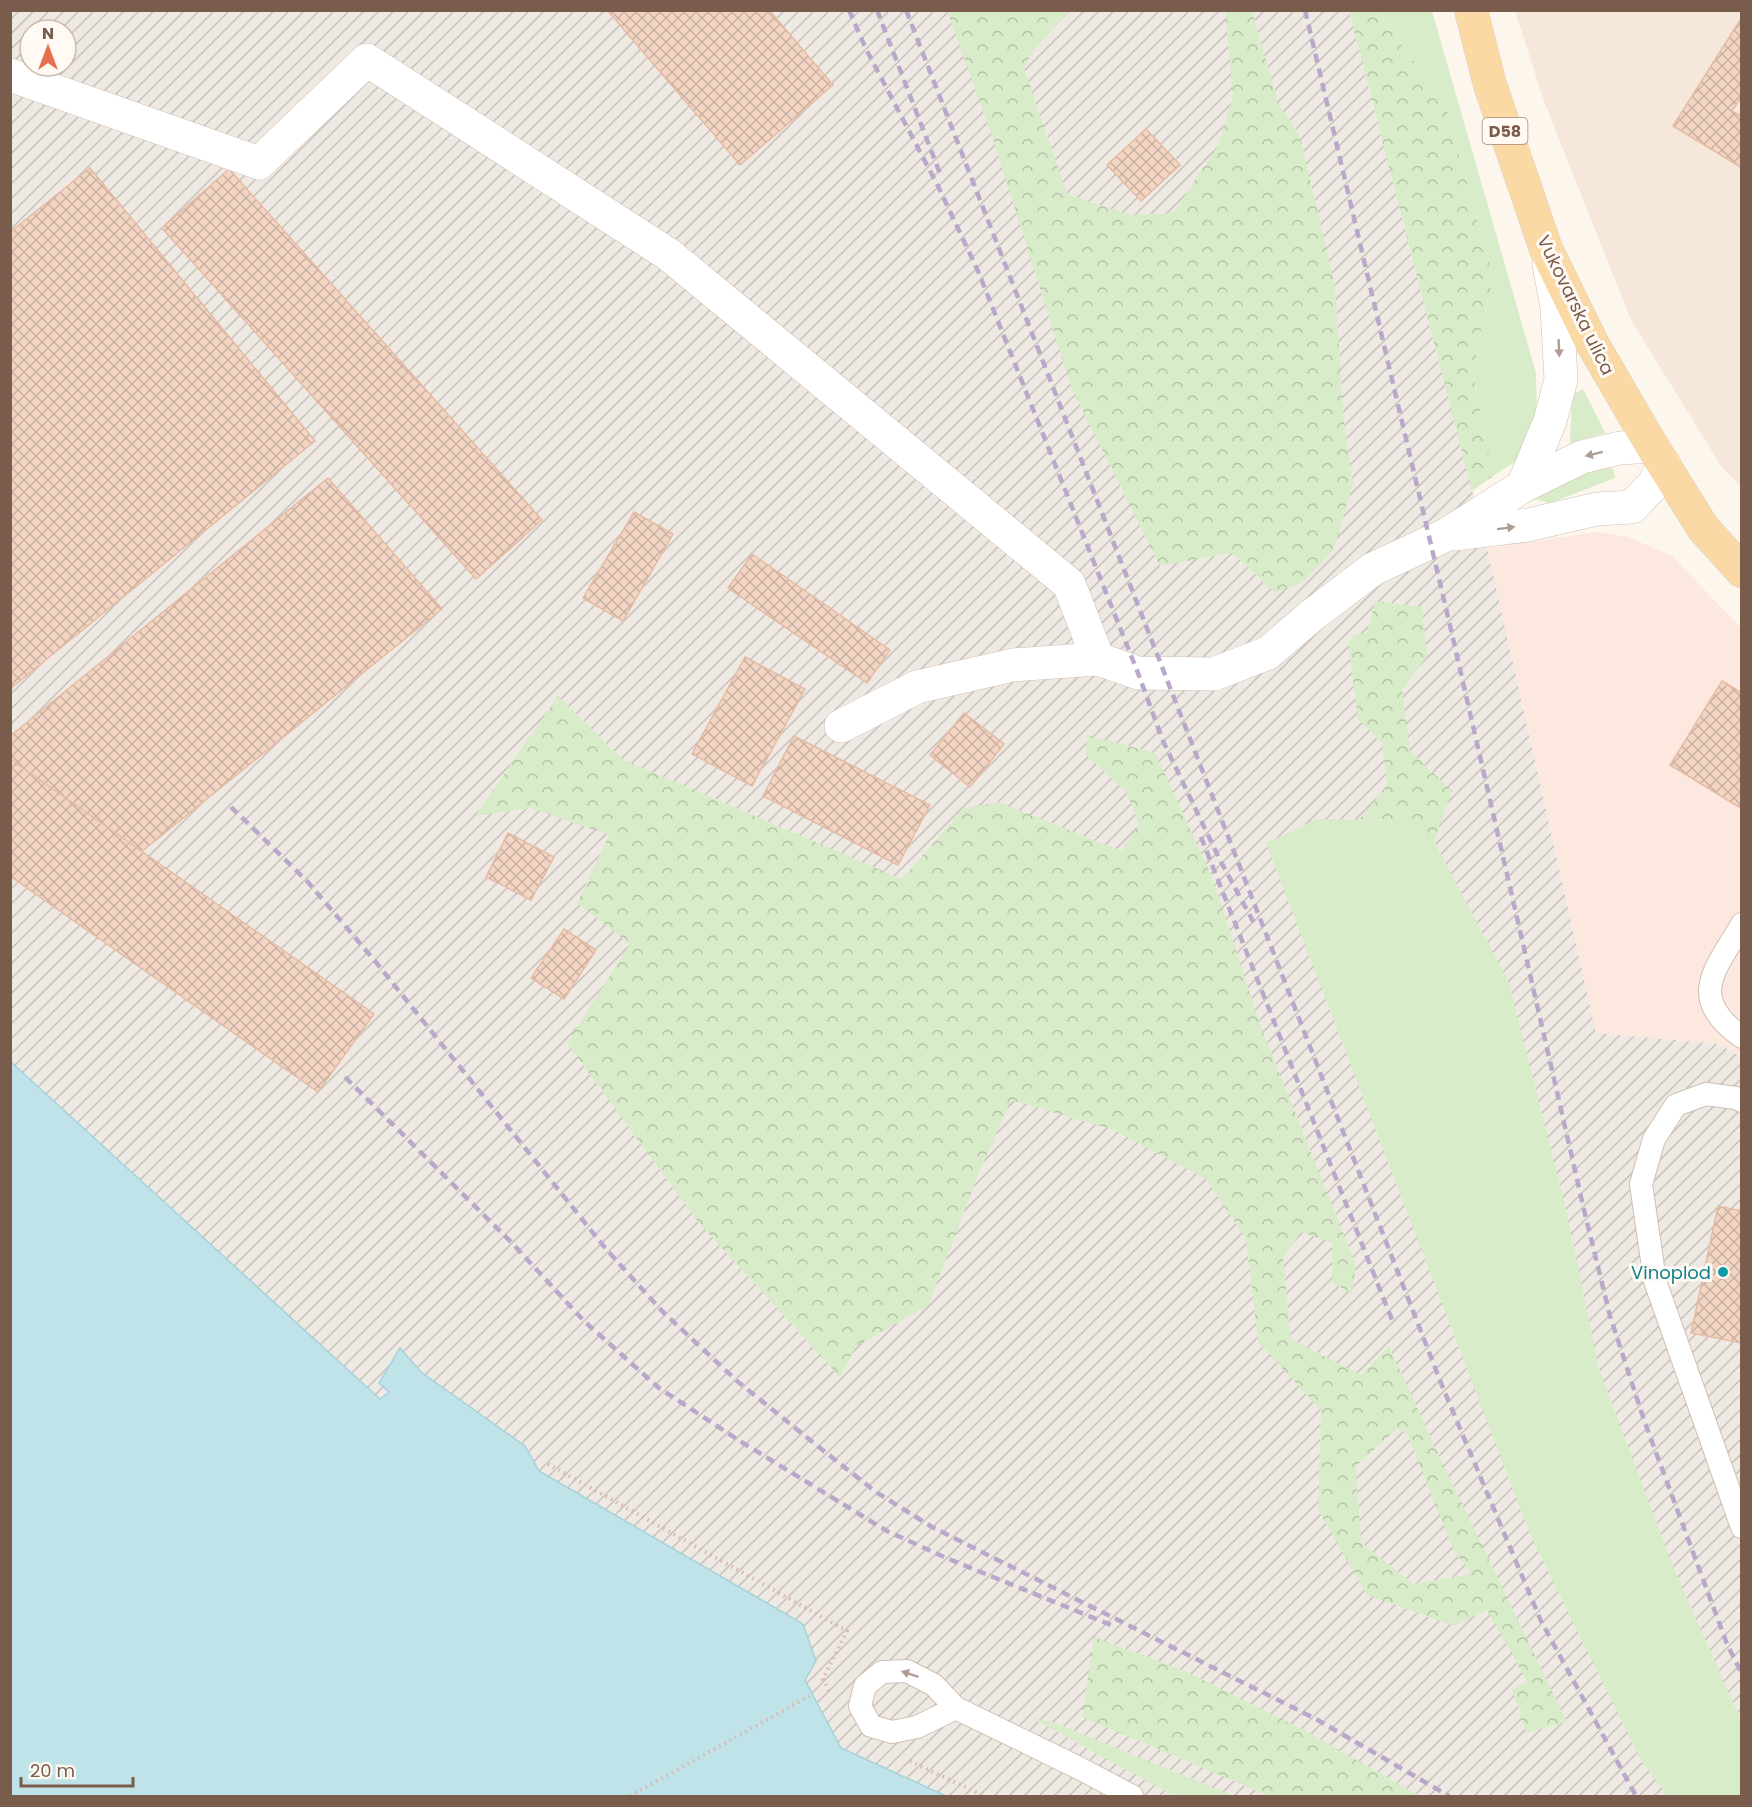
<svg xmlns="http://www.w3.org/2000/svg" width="1752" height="1807" font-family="Poppins,sans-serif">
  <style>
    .residential { fill: #f5e8da }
    .commercial { fill: #fde8e0 }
    .industrial { fill: url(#industrial-furrows); fill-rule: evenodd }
    .green { fill: #d8ecc9 }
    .forest { fill: url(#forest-crowns); fill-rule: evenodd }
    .water { fill: #bfe3e8; stroke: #a5d3da; stroke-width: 1.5 }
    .building { fill: url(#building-cross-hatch); stroke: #e6bba3; stroke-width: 1.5 }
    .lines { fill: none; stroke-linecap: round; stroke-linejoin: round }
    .service-casing { stroke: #d1beb0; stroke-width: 24 }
    .minor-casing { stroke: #d1beb0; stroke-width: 34 }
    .primary-casing { stroke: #dad1cd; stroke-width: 34 }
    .path { stroke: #d9b8a5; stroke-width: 4; stroke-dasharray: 1.5 4.5; stroke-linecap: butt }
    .service { stroke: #fff; stroke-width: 22 }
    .minor { stroke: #fff; stroke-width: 33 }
    .primary { stroke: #fbd9a5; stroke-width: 33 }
    .rail { stroke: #b9a8c9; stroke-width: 4.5; stroke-dasharray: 9 6; stroke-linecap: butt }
    .oneway { fill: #af9d94 }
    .culture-dot { fill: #0f9aa8; stroke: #fffaf3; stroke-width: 2 }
    .labels { text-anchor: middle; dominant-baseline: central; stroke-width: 6; stroke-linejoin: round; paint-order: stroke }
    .shield { fill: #fffaf3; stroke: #a28b7f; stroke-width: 1.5 }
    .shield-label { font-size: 16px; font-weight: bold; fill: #7a5c4d }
    .street-label { font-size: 18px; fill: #7a5c4d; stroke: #fffaf3 }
    .culture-label { font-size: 18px; fill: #0d838f; stroke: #fffaf3; text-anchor: end }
  </style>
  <defs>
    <pattern id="industrial-furrows" width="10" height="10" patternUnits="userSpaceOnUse" patternTransform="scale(1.5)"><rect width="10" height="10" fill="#efe9e4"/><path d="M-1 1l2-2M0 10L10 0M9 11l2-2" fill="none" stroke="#c7c0bb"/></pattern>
    <pattern id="forest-crowns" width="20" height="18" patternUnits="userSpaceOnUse" patternTransform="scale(1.5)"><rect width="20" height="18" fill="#d8ecc9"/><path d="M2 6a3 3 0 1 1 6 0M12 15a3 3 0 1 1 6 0" fill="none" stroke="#b4c2a5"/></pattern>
    <pattern id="building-cross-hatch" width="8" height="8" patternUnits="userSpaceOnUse" patternTransform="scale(1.5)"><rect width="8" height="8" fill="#f3d5c3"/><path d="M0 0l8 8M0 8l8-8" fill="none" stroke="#cab0a1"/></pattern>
  </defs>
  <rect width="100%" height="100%" fill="#fdf6ec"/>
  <polygon class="residential" points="1515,11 1741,11 1741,487 1721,466 1631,320 1544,101"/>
  <polygon class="commercial" points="1598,532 1628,537 1672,556 1741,628 1741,1057 1719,1044 1596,1033 1487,548"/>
  <path class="industrial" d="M11 11H1349L1487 548 1596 1033 1719 1044 1741 1057V1796H946L841 1748 805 1680 803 1624 539 1471 525 1446 421 1372 401 1348 379 1383 389 1392 380 1399 11 1062ZM30 30H66V66H30Z"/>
  <g class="green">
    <polygon points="1376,11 1432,11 1536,373 1537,416 1518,460 1493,476 1473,371 1493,277 1445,103"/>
    <polygon points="1583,389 1605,433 1570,443 1572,395"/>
    <polygon points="1604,466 1613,469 1615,478 1550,503 1533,499 1566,480"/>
    <polygon points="1317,819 1392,820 1434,841 1509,983 1566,1209 1599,1369 1674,1569 1741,1720 1741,1796 1667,1796 1640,1759 1530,1534 1266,843"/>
    <polygon points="1030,1717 1053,1722 1234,1796 1174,1796"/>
  </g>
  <g class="forest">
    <polygon points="947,11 1069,11 1032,53 1024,68 1067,194 1131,215 1173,213 1218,146 1233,97 1225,11 1252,11 1279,105 1300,136 1335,286 1344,422 1353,484 1334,549 1302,583 1275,593 1232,553 1160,566 1071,387 992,136"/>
    <polygon points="1349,11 1376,11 1445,103 1493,277 1473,371 1493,476 1472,491"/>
    <polygon points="1375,601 1422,607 1427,656 1402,690 1410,751 1452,791 1434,841 1392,820 1360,819 1387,785 1382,743 1358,719 1348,642 1355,634 1367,633"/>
    <path d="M558 696 622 759 902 879 964 808 999 802 1121 851 1139 825 1127 793 1085 754 1088 735 1155 753 1211 874 1261 1027 1356 1265 1352 1294 1332 1282V1243L1301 1232 1283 1258 1291 1339 1361 1375 1389 1346 1441 1460 1567 1722 1526 1733 1512 1689 1527 1681 1487 1610 1454 1626 1367 1595 1318 1510 1321 1410 1258 1342 1246 1239 1206 1179 1114 1130 1011 1100 979 1173 928 1306 856 1346 840 1377 698 1222 567 1043 630 944 577 903 609 835 530 808 475 816ZM1398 1428 1408 1436 1455 1553 1472 1574 1413 1584 1361 1542 1356 1466Z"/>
    <polygon points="1094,1637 1185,1671 1306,1731 1420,1796 1269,1796 1082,1717"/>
  </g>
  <polygon class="water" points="11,1062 380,1399 389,1392 379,1383 400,1348 421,1372 525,1446 539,1471 803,1624 816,1661 805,1680 841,1748 946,1796 11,1796"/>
  <g class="building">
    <polygon points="607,10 769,10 833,85 740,165"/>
    <polygon points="1742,17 1742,96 1732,111 1742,117 1742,168 1673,126"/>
    <polygon points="1146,129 1180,165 1141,201 1107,165"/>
    <polygon points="90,168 315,441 10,689 10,232"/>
    <polygon points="229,169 542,520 476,579 162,228"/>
    <polygon points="328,478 442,609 141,852 10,759 10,736"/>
    <polygon points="634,512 673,534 623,621 583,598"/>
    <polygon points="752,554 890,650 867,683 728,588"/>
    <polygon points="745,657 805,689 752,786 692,754"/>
    <polygon points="1722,681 1742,693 1742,809 1670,765"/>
    <polygon points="964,713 1004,744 970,787 930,755"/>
    <polygon points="794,736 930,805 898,865 763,796"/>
    <polygon points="10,759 374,1014 318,1092 10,876"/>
    <polygon points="508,833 554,857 531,900 486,877"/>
    <polygon points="564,929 596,950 564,999 531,978"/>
    <polygon points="1718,1206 1742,1211 1742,1343 1691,1333"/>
  </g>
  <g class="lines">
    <g class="service-casing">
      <g id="service">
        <path d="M1742 924C1715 970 1686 998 1742 1037"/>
        <polyline points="1742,1101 1736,1098 1706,1094 1676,1105 1654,1139 1641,1184 1655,1281 1742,1527"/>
        <polyline points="956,1708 917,1727 892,1732 871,1726 860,1706 865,1686 882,1672 907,1671 934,1685 956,1708 1077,1767 1132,1796"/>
      </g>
    </g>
    <g class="minor-casing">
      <g id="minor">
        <polyline points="10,75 259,163 367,60 668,254 1069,584 1098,659"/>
        <polyline points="1523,486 1550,421 1561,380 1557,306 1549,265"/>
        <polyline points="1455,534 1528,525 1597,509 1632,507 1654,484 1664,464"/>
        <polyline points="841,726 917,687 1013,665 1098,659 1138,673 1214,674 1268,653 1311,616 1373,569 1448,534 1523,486 1582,457 1620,448 1652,446"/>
      </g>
    </g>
    <g class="primary-casing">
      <polyline id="primary" points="1471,10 1490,85 1546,249 1592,343 1652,446 1703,528 1742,571"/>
    </g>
    <g class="path">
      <polyline points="548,1464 847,1631 823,1679 831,1694"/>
      <polyline points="910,1761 984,1796"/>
      <polyline points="630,1796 813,1694"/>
    </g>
    <use href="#service" class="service"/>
    <use href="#minor" class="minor"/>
    <use href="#primary" class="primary"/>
    <g class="rail">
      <polyline points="849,10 866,49 938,186 978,271 1138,673 1163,741 1219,858 1255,925"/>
      <polyline points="877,10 941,176"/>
      <polyline points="906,10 1443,1388 1541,1621 1636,1796"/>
      <polyline points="1305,10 1448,617 1585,1214 1610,1316 1644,1420 1727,1644 1742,1674"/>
      <polyline points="231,807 307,881 375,961 606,1249 662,1311 737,1381 815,1444 876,1492 932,1527 1316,1719 1449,1796"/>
      <polyline points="1201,837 1392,1320"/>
      <polyline points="345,1077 512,1243 584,1321 659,1388 743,1443 887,1531 944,1557 1111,1625"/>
    </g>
  </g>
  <defs><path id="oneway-solid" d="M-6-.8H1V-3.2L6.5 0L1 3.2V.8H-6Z" transform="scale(1.5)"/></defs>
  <g class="oneway">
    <use href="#oneway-solid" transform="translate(1559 348) rotate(87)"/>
    <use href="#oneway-solid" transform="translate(1594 454) rotate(166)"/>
    <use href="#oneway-solid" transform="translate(1506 528) rotate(-7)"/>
    <use href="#oneway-solid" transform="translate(910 1674) rotate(-162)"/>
  </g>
  <circle class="culture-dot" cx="1723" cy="1272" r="6"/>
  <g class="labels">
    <rect class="shield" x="1482.5" y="118" width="45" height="26" rx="4.5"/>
    <g class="shield-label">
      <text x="1505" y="131">D58</text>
    </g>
    <g class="street-label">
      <text transform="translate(1576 305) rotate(64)">Vukovarska ulica</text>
    </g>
    <g class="culture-label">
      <text x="1711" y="1272">Vinoplod</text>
    </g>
  </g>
  <rect width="1752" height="1807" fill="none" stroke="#7a5c4d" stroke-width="24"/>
  <g transform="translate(48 48)"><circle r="28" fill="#fffaf3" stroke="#cabbb1" stroke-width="1.5"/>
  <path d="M0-4.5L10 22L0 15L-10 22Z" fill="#e76f51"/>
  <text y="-9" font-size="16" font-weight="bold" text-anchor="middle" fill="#7a5c4d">N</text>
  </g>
  <path d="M21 1777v9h112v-9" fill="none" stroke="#7a5c4d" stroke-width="3"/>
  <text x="30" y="1777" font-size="18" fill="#7a5c4d" stroke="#fffaf3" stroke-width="4.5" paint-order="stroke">20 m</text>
</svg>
